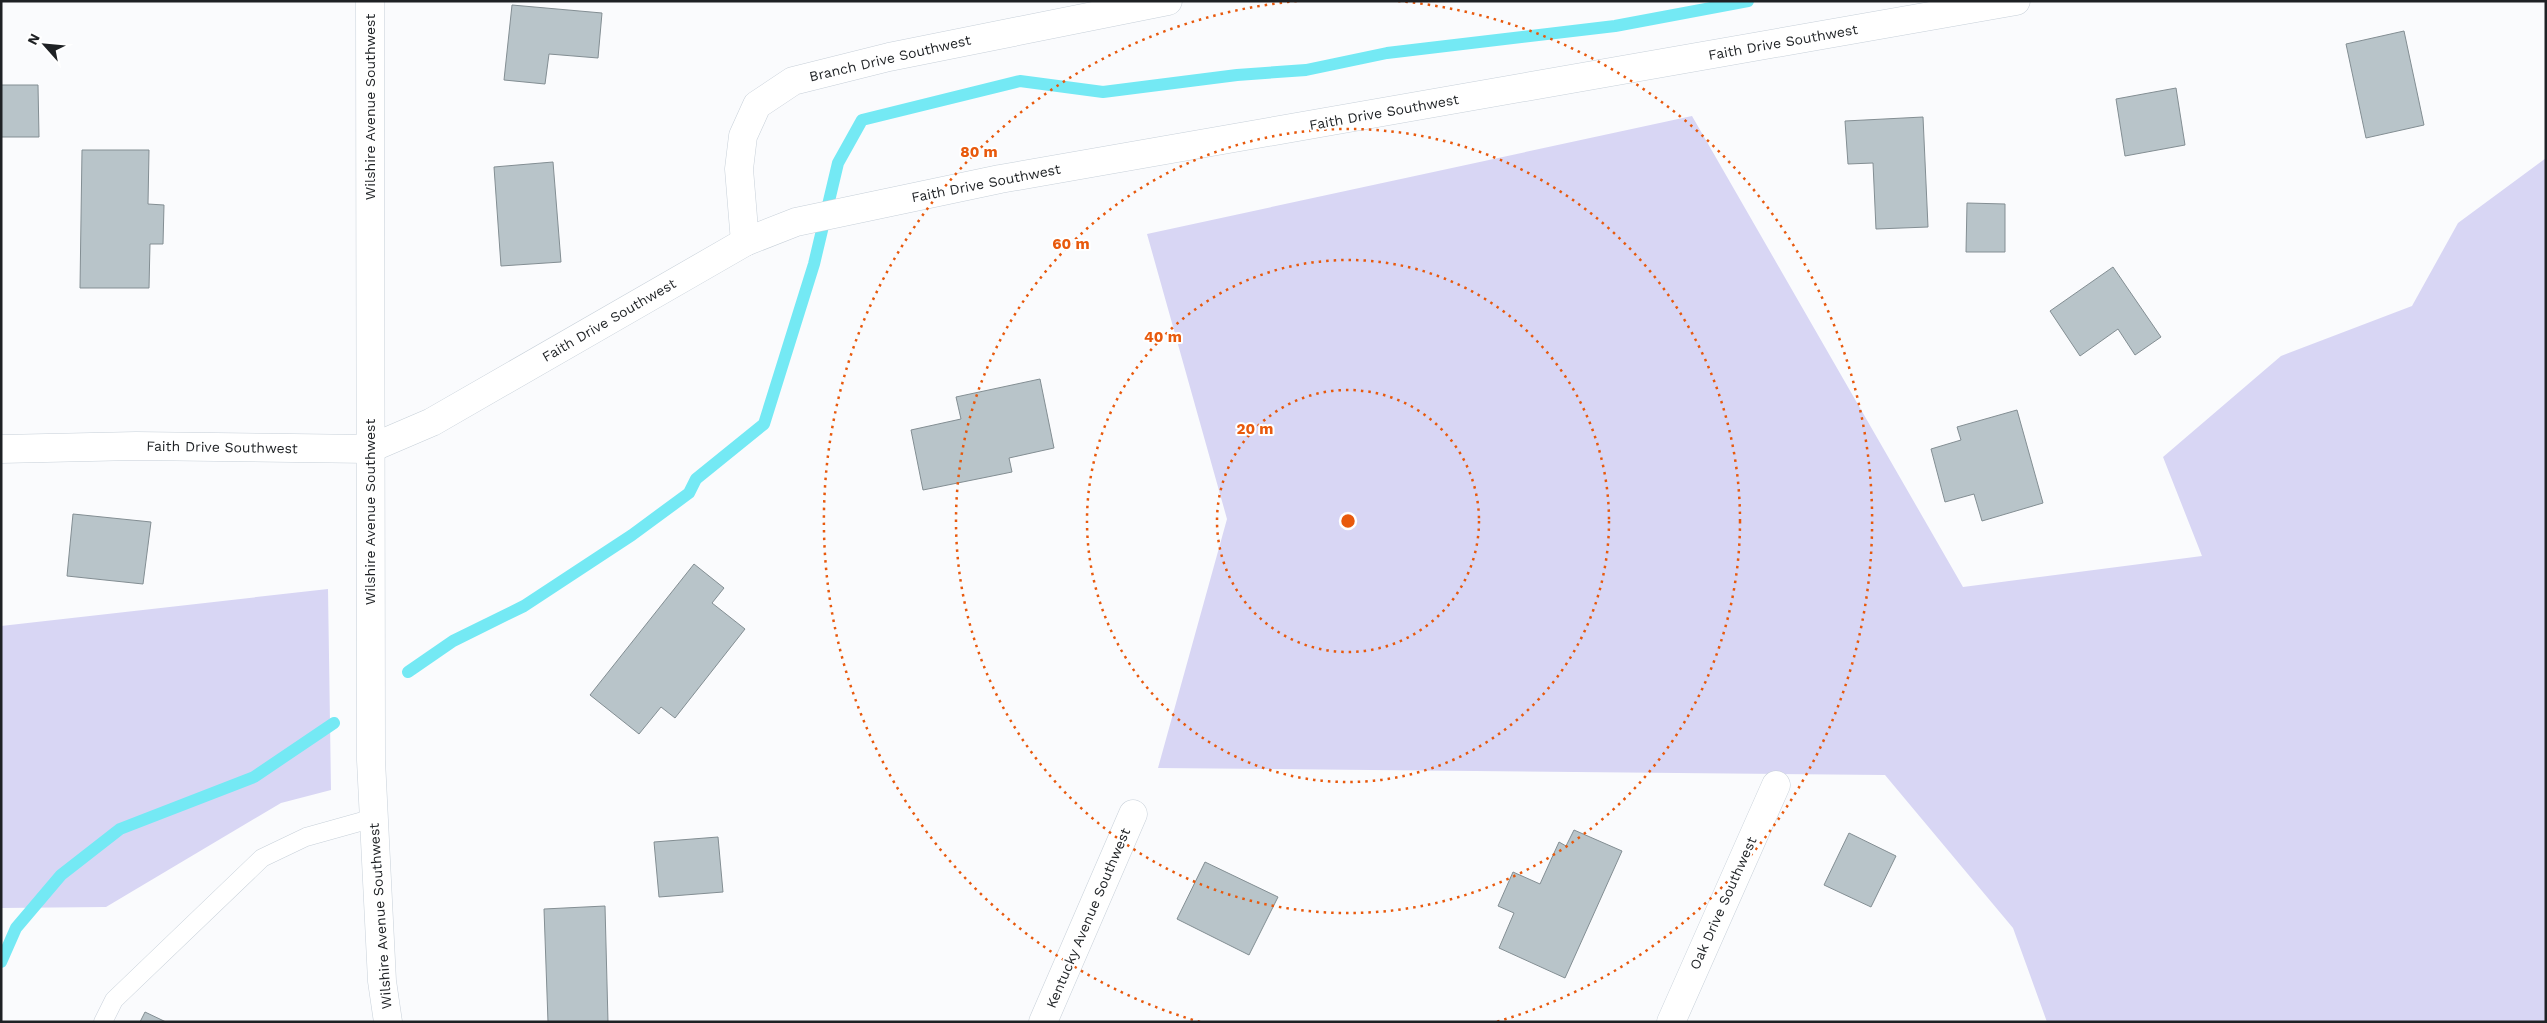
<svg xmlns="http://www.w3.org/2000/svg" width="2547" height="1023" font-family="'Work Sans',sans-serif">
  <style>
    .green { fill: #d8d6f4 }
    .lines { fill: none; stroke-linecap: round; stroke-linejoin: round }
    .stream { stroke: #74e9f4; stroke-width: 12 }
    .building { fill: #b8c4c9; stroke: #838e93 }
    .service-casing { stroke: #c7d0d9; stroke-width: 19 }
    .minor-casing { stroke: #c7d0d9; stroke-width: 29 }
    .tertiary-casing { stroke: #c7d0d9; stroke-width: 29 }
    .service { stroke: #fff; stroke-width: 18 }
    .minor { stroke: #fff; stroke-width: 28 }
    .tertiary { stroke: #fff; stroke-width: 28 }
    .ring { fill: none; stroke: #e8590c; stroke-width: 2.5; stroke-dasharray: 2.5 5 }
    .labels { text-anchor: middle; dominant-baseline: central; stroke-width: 4; stroke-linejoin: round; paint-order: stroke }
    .street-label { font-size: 14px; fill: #1e2124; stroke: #fff }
    .centre { fill: #e8590c; stroke: #fff; stroke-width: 2.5 }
    .ring-label { font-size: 15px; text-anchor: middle; font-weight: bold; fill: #e8590c; stroke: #fff; stroke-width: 4; stroke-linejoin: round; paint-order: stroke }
  </style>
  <rect width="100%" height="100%" fill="#fafbfd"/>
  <g class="green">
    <polygon points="1692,116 1963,587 2202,556 2163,457 2281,356 2412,306 2458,223 2546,158 2546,1022 2047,1022 2013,928 1885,775 1158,768 1227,519 1147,234"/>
    <polygon points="328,589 331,790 281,803 106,907 1,908 1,626"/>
  </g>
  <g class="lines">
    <g class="stream">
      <polyline points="408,672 453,641 524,606 632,535 689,493 696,479 764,424 814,264 838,163 862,120 1020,81 1103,92 1237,75 1306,70 1387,53 1615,26 1748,1"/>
      <polyline points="1,962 16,928 61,875 120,829 254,777 334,723"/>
    </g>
  </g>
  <g class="building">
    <polygon points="512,5 602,13 598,58 549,54 545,84 504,80"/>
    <polygon points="2404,31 2424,125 2366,138 2346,44"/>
    <polygon points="1,85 38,85 39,137 1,137"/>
    <polygon points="2176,88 2185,145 2125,156 2116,99"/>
    <polygon points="1923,117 1928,227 1876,229 1873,163 1848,164 1845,121"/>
    <polygon points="82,150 149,150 148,204 164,205 163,244 150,244 149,288 80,288"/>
    <polygon points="553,162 561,262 501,266 494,167"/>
    <polygon points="1967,203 2005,204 2005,252 1966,252"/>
    <polygon points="2113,267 2161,337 2135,355 2118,329 2080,356 2050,311"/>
    <polygon points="1040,379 1054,448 1009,458 1012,472 923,490 911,430 961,419 956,397"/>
    <polygon points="2017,410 2043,503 1982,521 1974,494 1945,502 1931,449 1961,440 1957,427"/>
    <polygon points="73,514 151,522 143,584 67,576"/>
    <polygon points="694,564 724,588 712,603 745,629 675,718 661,707 639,734 590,695"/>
    <polygon points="1574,830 1622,851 1565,978 1499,948 1514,913 1498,906 1513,872 1540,884 1559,842 1566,846"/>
    <polygon points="1849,833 1896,856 1871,907 1824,885"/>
    <polygon points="718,837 723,892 659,897 654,842"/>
    <polygon points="1205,862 1278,897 1249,955 1177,919"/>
    <polygon points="605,906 608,1022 548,1022 544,909"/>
    <polygon points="145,1012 166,1022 140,1022"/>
  </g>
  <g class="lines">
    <g class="service-casing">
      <polyline id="service" points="103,1022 114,1000 262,858 306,837 374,818"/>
    </g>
    <g class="minor-casing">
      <g id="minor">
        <polyline points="745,242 739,169 743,136 757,105 793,81 889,57 1168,1"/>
        <polyline points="1,449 136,446 369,449 432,422 745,242 796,222 1000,179 2016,1"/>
        <polyline points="1043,1022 1133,814"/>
        <polyline points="1671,1022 1776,785"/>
      </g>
    </g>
    <g class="tertiary-casing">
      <polyline id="tertiary" points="370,1 371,760 382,981 388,1022"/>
    </g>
    <use href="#service" class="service"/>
    <use href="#minor" class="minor"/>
    <use href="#tertiary" class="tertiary"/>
  </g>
  <g class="ring">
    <circle cx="1348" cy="521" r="131"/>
    <circle cx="1348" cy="521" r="261"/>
    <circle cx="1348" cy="521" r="392"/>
    <path d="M1200 1022A522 522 0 0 1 1298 1M1398 1A522 522 0 0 1 1496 1022"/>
  </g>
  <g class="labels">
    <g class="street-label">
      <text transform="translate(1783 42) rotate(-10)">Faith Drive Southwest</text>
      <text transform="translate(890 58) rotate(-13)">Branch Drive Southwest</text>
      <text transform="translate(370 107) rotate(-90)">Wilshire Avenue Southwest</text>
      <text transform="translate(1384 112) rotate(-10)">Faith Drive Southwest</text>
      <text transform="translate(986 183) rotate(-11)">Faith Drive Southwest</text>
      <text transform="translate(609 320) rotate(-30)">Faith Drive Southwest</text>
      <text transform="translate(222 447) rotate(1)">Faith Drive Southwest</text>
      <text transform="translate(370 512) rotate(-90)">Wilshire Avenue Southwest</text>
      <text transform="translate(1723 903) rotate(-66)">Oak Drive Southwest</text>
      <text transform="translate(380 916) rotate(-94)">Wilshire Avenue Southwest</text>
      <text transform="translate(1088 918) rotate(-67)">Kentucky Avenue Southwest</text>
    </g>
  </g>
  <circle cx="1348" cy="521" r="8" class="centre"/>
  <g class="ring-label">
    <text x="979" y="157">80 m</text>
    <text x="1071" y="249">60 m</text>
    <text x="1163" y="342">40 m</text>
    <text x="1255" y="434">20 m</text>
  </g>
  <rect width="2547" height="1023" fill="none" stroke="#1e2124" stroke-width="5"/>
  <g transform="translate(45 45) rotate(297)" stroke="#ffffff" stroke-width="4" paint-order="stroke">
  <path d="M0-4L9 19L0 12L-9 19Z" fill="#1e2124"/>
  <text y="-8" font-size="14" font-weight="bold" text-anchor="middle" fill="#1e2124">N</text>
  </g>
</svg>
